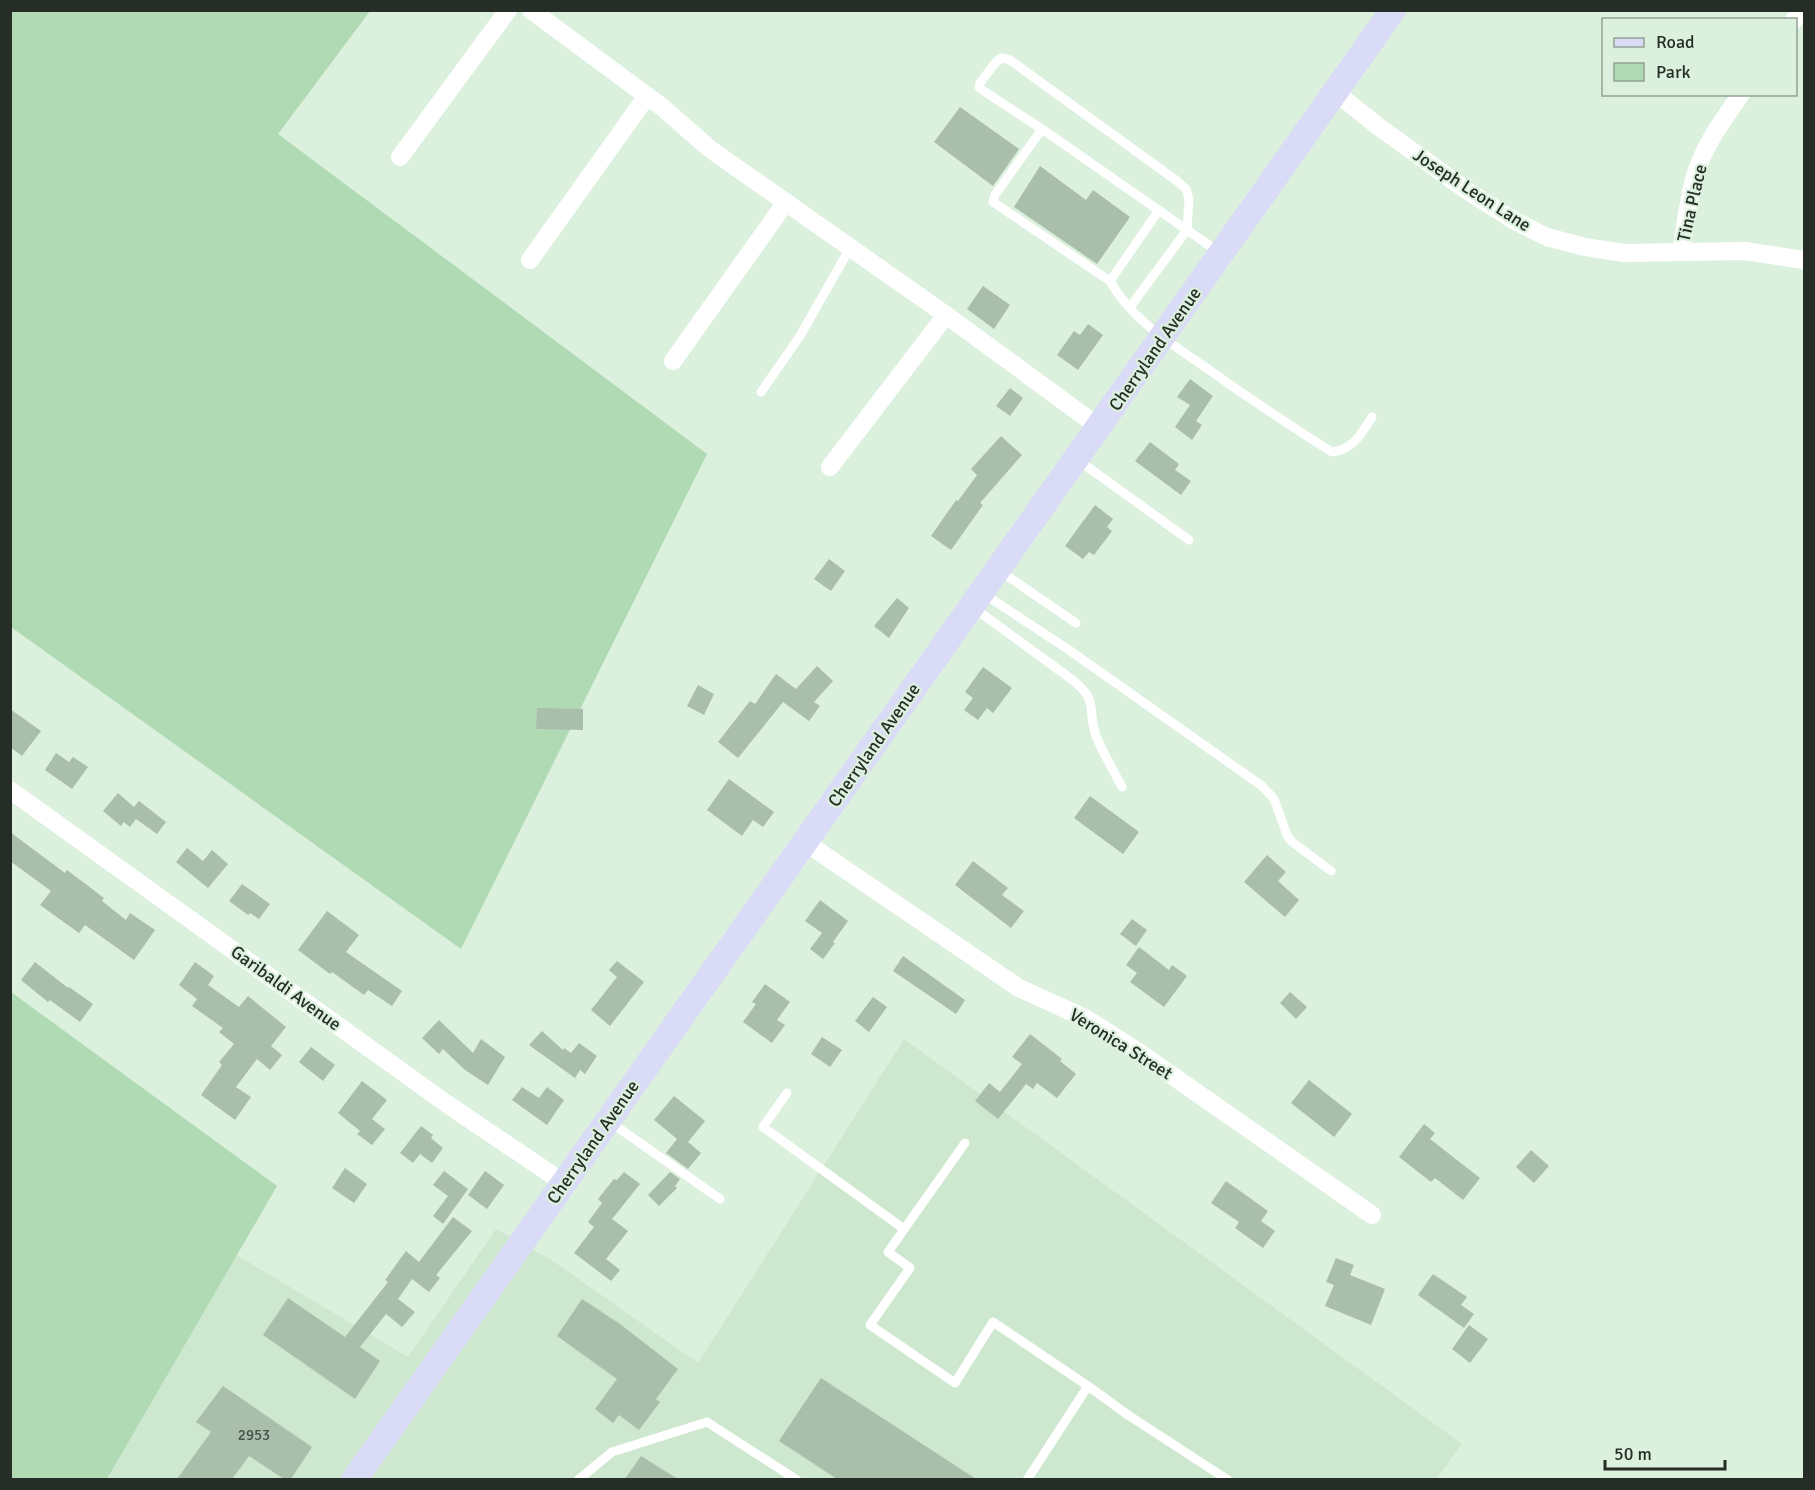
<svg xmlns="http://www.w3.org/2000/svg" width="1815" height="1490" font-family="Signika,sans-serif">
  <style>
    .built { fill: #cde8cf }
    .green { fill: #b0dab3 }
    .building { fill: #aabeac }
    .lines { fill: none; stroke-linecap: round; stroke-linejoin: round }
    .lane { stroke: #fff; stroke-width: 9 }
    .street { stroke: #fff; stroke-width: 18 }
    .secondary { stroke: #dadbf7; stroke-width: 26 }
    .labels { text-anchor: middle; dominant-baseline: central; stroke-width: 4.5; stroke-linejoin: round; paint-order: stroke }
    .number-label { font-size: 15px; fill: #465148 }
    .street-label { font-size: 18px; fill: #252d26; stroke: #dbf0dd }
  </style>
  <rect width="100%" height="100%" fill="#dbf0dd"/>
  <polygon class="built" points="904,1039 1462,1444 1436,1480 107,1480 236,1255 408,1357 496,1229 553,1261 698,1363"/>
  <g class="green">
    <polygon points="11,11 370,11 278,134 707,454 461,949 11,627"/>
    <polygon points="11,992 277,1186 107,1479 11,1479"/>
  </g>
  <g class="building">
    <polygon points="960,107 1019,149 993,186 934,142"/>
    <polygon points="1040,166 1086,200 1093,190 1130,217 1097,264 1014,207"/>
    <polygon points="983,286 1010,305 994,329 967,309"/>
    <polygon points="1088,324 1103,335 1078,370 1057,355 1074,331 1080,335"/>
    <polygon points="1190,379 1213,396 1196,421 1202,425 1192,440 1175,427 1190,405 1177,397"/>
    <polygon points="1010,388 1023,398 1010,416 996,406"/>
    <polygon points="1001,436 1022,455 980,503 983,505 951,550 931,536 956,500 958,501 977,475 971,469"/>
    <polygon points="1150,442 1179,464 1175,470 1191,481 1181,495 1135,461"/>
    <polygon points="1095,505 1113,519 1107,527 1112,531 1094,555 1089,552 1083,559 1065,546"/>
    <polygon points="829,559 845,571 831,591 814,579"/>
    <polygon points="897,598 909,608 889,638 874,626"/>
    <polygon points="817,666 833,681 814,702 820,706 809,721 783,702 738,758 718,742 750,701 755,704 776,674 796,689"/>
    <polygon points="983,667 1012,688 993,713 987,708 978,720 964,710 973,698 965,692"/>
    <polygon points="698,685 714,694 704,715 687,706"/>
    <polygon points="537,708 583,709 583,730 536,729"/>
    <polygon points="10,709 41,731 22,756 10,747"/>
    <polygon points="56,753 69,762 73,757 88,767 72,789 45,770"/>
    <polygon points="729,779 774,812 763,827 753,820 742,836 707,810"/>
    <polygon points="118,793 134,807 139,801 166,822 157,834 136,819 130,827 124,822 121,826 103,811"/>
    <polygon points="1090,796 1139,832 1123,854 1074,818"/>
    <polygon points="10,832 65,873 67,870 104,898 102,901 126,920 130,913 155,930 134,960 85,925 79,933 40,905 51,891 10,861"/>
    <polygon points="187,848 203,861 212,850 228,864 208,888 176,862"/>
    <polygon points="1267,855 1286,872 1278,881 1299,900 1285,917 1244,882"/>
    <polygon points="973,861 1008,888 1002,895 1024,911 1011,928 955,885"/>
    <polygon points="242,884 270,904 259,919 250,913 248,915 229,901"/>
    <polygon points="820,900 848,921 833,942 835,943 823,959 810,949 822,933 805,921"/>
    <polygon points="327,911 359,935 346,952 402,991 392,1006 368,990 364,995 332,972 330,974 298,950"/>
    <polygon points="1132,919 1147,930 1136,946 1120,934"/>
    <polygon points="1139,947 1169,970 1172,965 1187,976 1164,1007 1130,982 1137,973 1126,965"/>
    <polygon points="903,956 965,1000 956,1014 893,971"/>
    <polygon points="617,961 644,982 610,1026 591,1010 617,977 609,970"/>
    <polygon points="35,962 68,988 69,987 93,1004 80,1022 50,1000 48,1002 21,980"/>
    <polygon points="195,962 214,976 208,985 239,1007 248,996 286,1027 271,1046 282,1055 270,1070 257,1059 236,1087 251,1097 235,1120 201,1095 222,1065 219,1062 234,1044 219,1032 223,1028 192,1006 197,999 179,985"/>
    <polygon points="765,984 790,1002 777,1020 785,1025 772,1043 743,1022 756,1004 752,1002"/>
    <polygon points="1290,992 1307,1007 1296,1019 1280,1003"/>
    <polygon points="873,997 887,1007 869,1032 855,1021"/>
    <polygon points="439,1020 473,1053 481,1039 505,1057 488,1085 465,1070 443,1049 439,1054 422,1038"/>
    <polygon points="542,1031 563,1050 564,1048 571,1053 579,1043 597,1056 585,1074 580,1070 575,1078 529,1045"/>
    <polygon points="1030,1034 1062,1059 1060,1061 1076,1074 1057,1098 1037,1083 1033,1089 1026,1084 998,1119 975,1101 989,1083 1000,1092 1022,1064 1012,1057"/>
    <polygon points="822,1037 842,1050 830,1067 811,1054"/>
    <polygon points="311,1047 335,1065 323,1081 299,1062"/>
    <polygon points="1309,1080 1352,1114 1334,1137 1291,1103"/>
    <polygon points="362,1081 387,1100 372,1119 385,1129 372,1145 357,1134 360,1131 338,1113"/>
    <polygon points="522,1087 539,1098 547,1087 564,1100 547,1125 512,1100"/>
    <polygon points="674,1096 705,1121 688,1142 701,1153 688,1169 666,1153 677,1139 654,1120"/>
    <polygon points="1424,1124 1435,1133 1430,1139 1480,1178 1463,1200 1435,1178 1431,1182 1399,1157"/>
    <polygon points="421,1126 433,1135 431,1138 443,1148 432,1163 420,1154 413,1163 400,1153"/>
    <polygon points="1531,1150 1549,1166 1534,1183 1516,1167"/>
    <polygon points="345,1168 367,1184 354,1203 332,1188"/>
    <polygon points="444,1171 468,1189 443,1224 433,1216 448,1196 433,1185"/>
    <polygon points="485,1171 504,1185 487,1209 468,1195"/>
    <polygon points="624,1172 640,1184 612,1219 628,1231 606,1259 620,1270 611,1281 574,1253 594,1227 588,1222 602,1203 598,1199 614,1179 617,1180"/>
    <polygon points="670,1172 680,1179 675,1186 677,1188 659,1206 648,1195"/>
    <polygon points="1226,1181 1268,1211 1261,1221 1275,1231 1263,1248 1235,1228 1239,1222 1211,1203"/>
    <polygon points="453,1217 472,1231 436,1275 440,1278 429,1292 412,1279 398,1299 415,1312 402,1327 386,1314 360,1347 380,1361 355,1399 263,1335 288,1298 345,1337 388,1282 385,1280 406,1251 419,1262"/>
    <polygon points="1336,1258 1354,1265 1350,1275 1385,1289 1371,1325 1325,1306 1334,1285 1326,1282"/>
    <polygon points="1433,1274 1467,1297 1461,1305 1474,1314 1464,1328 1418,1295"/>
    <polygon points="582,1299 620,1324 678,1369 656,1399 660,1402 639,1430 619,1415 613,1423 595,1409 617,1379 557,1336"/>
    <polygon points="1469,1325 1488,1339 1470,1363 1452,1349"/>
    <polygon points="821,1378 976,1479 837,1479 779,1441"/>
    <polygon points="223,1386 312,1447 291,1479 284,1479 249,1456 232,1479 177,1479 211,1432 196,1422"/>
    <polygon points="641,1456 678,1479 625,1479"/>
  </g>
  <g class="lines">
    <g class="lane">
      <path d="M1042 129 995 195 993 202 1110 281C1131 319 1170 343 1205 367 1247 397 1289 425 1332 452 1354 449 1361 434 1372 417"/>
      <polyline points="1110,281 1159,210"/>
      <polyline points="1130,307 1187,230 1189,199 1186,189 1177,181 1010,60 1001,58 995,63 980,83 979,87 982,90 1042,129 1220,253"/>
      <polyline points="761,392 800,336 850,248"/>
      <polyline points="1078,460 1189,540"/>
      <polyline points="1000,571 1076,623"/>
      <polyline points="984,594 1069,650 1262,786 1274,799 1287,835 1291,841 1331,871"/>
      <path d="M974 608 1074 681C1099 702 1087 710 1096 736 1103 753 1113 770 1122 787"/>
      <polyline points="787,1093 763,1127 904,1229"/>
      <polyline points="610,1122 720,1199"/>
      <polyline points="965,1143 888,1252 910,1268 870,1325 955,1383 993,1322 1088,1386 1027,1480"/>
      <polyline points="1088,1386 1128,1415 1228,1480"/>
      <polyline points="578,1480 612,1452 707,1422 797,1480"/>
    </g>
    <g class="street">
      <polyline points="531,10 662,107 710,149 946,315 1099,427"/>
      <polyline points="1794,20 1801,10"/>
      <polyline points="1335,92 1379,127 1466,190 1515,221 1547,237 1585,247 1624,253 1745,251 1804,260"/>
      <polyline points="400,157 508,10"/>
      <path d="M1681 252C1686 224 1688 196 1697 170 1706 142 1725 118 1741 94"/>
      <polyline points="530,260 647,96"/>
      <polyline points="673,361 786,202"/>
      <polyline points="830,467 946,315"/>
      <polyline points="10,790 447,1104 564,1183"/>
      <polyline points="805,842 1019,988 1087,1019 1137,1051 1372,1215"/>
    </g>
    <polyline class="secondary" points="354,1480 1393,10"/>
  </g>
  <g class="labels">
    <g class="number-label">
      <text x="254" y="1435">2953</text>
    </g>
    <g class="street-label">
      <text transform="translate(1472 190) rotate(33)">Joseph Leon Lane</text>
      <text transform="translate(1692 203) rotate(-77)">Tina Place</text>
      <text transform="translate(1155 349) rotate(-55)">Cherryland Avenue</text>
      <text transform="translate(874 745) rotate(-55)">Cherryland Avenue</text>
      <text transform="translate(286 988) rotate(36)">Garibaldi Avenue</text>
      <text transform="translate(1121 1044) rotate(32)">Veronica Street</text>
      <text transform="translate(593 1142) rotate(-55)">Cherryland Avenue</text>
    </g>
  </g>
  <rect width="1815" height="1490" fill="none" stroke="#252d26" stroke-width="24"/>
  <rect x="1602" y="18" width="195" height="78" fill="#dbf0dd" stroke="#92a294" stroke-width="1.5"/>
  <rect x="1614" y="38" width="30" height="9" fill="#dadbf7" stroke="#92a294" stroke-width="1.5"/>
  <text x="1656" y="48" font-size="18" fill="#252d26">Road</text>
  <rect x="1614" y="63" width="30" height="18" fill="#b0dab3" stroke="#92a294" stroke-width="1.5"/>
  <text x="1656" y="78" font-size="18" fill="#252d26">Park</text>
  <path d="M1605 1460v9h120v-9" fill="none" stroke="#252d26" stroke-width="3"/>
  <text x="1614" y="1460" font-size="18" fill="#252d26" stroke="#dbf0dd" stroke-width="4.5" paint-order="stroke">50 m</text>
</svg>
